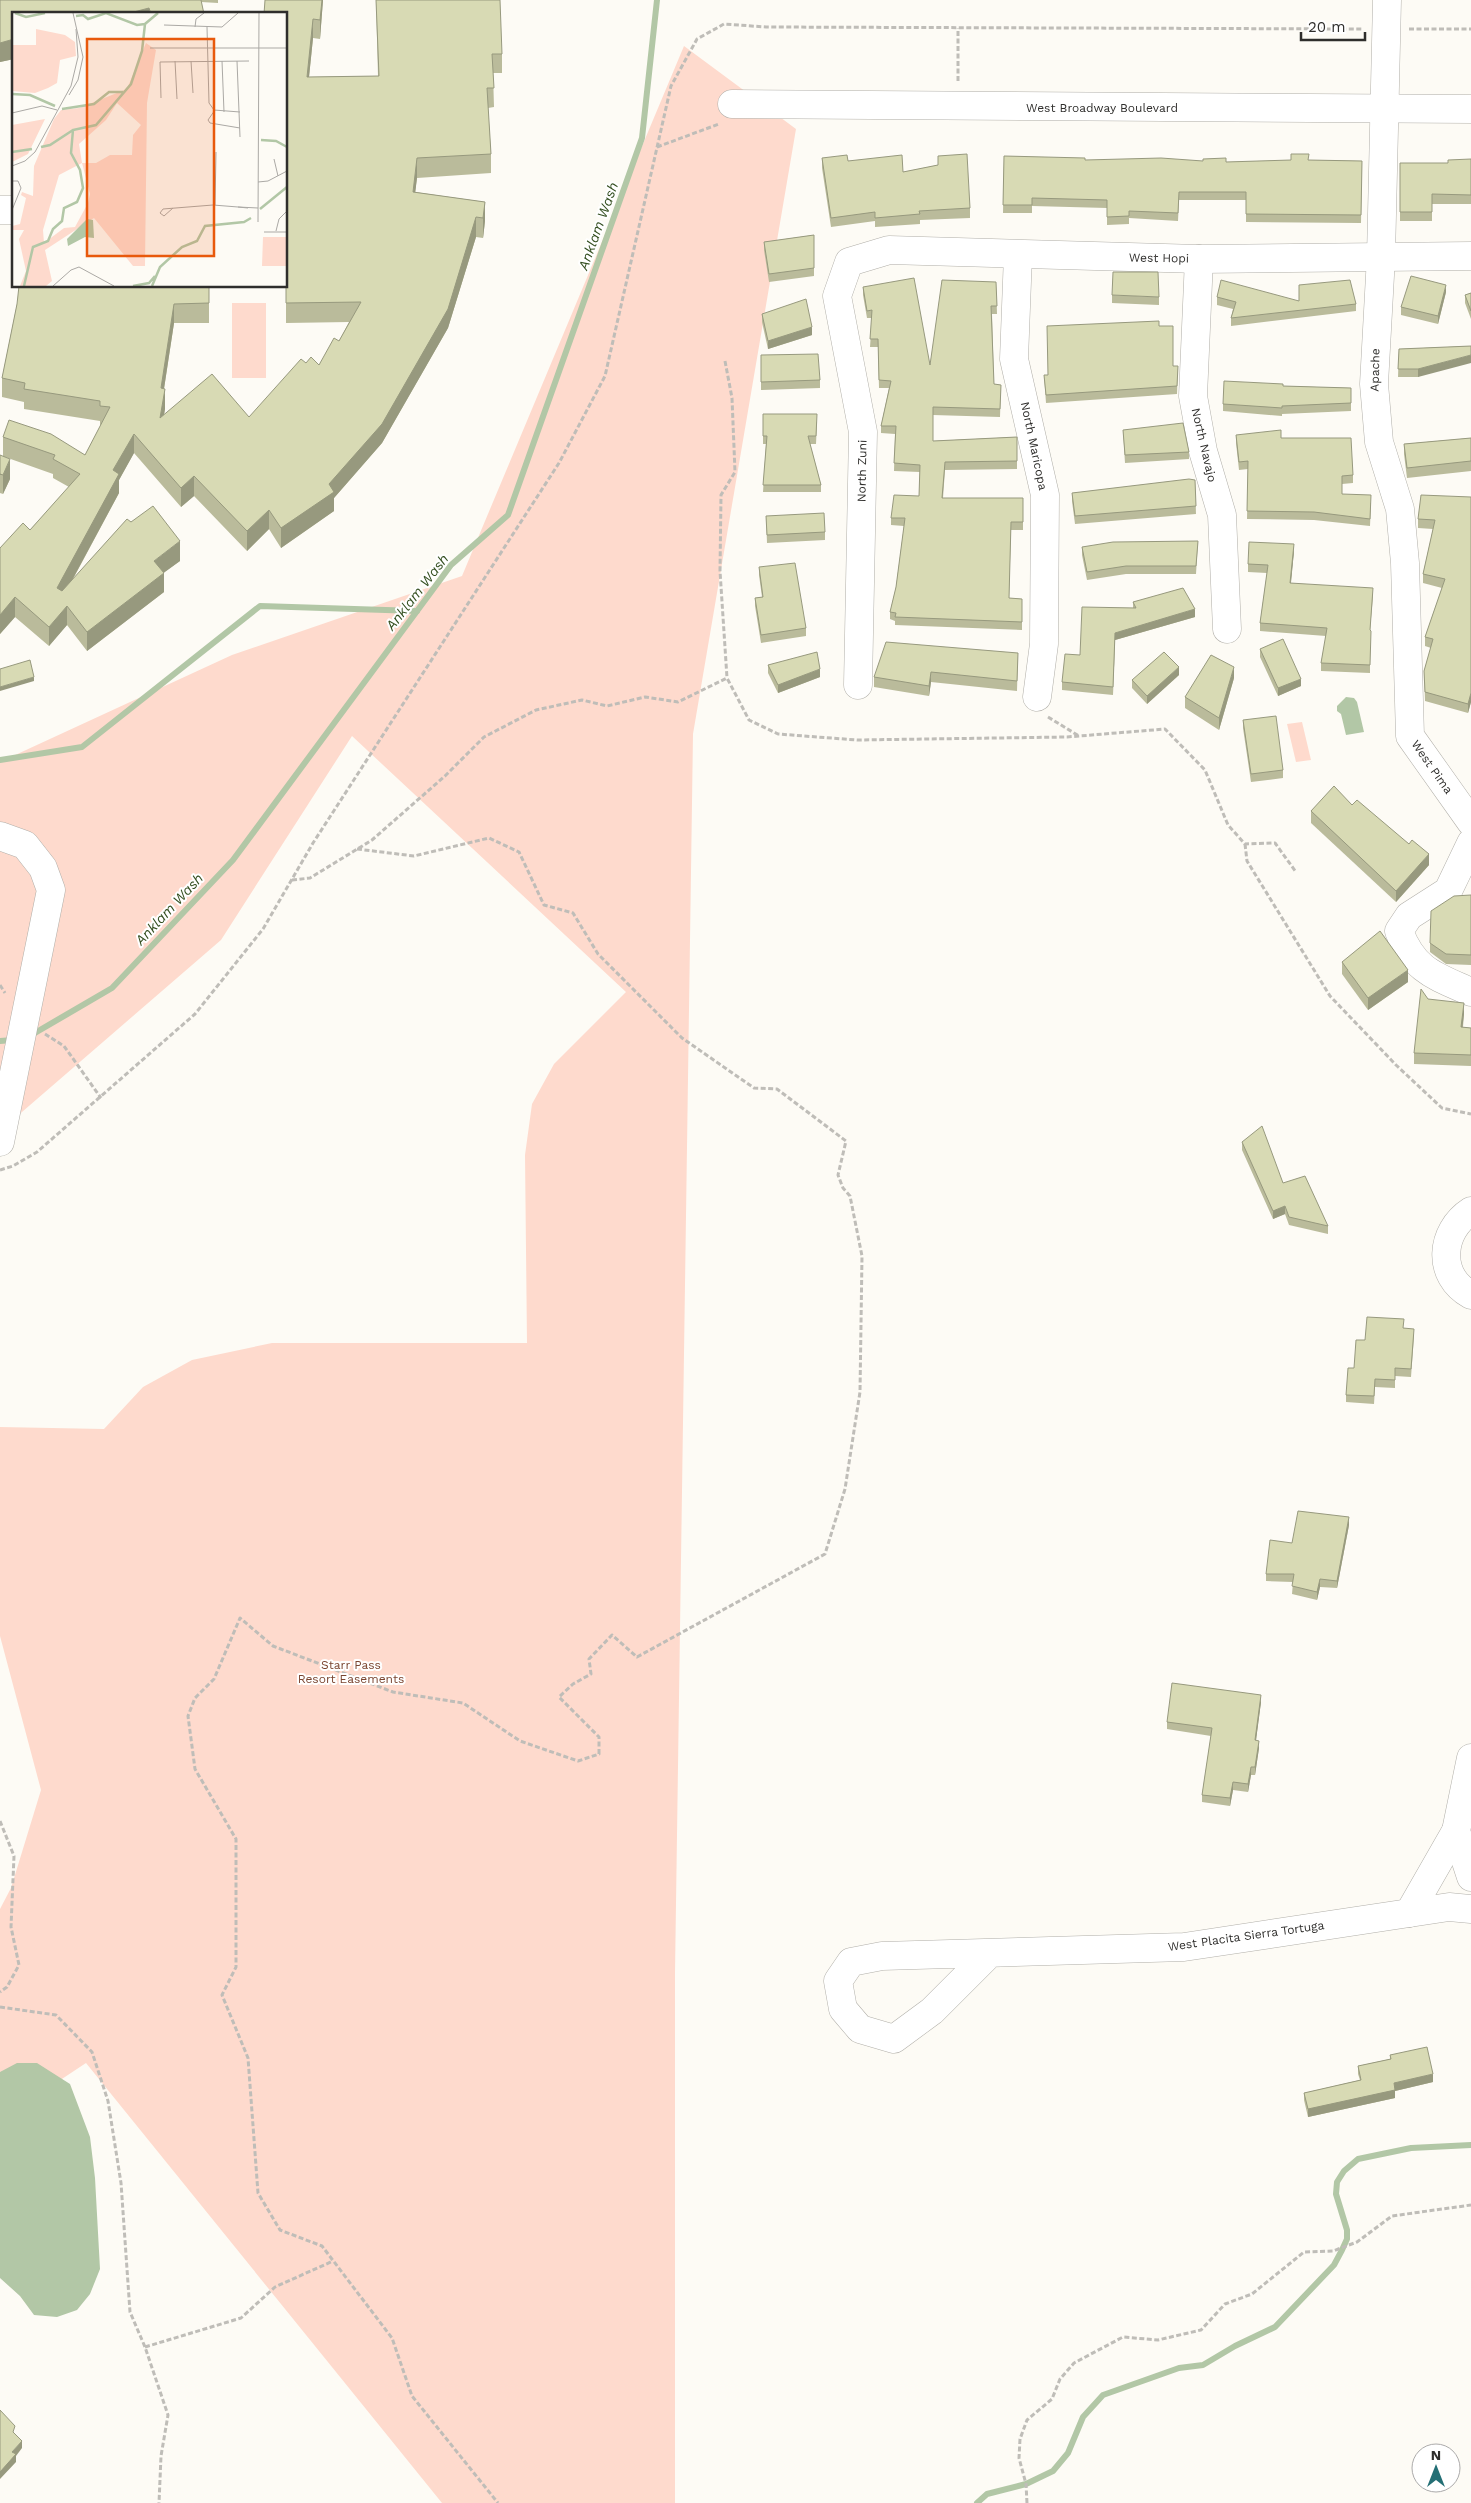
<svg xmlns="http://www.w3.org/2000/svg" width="1471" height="2503" font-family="'Work Sans',sans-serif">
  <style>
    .green { fill: #fedacd }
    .water { fill: #b2c7a6 }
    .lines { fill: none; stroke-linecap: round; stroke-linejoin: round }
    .stream { stroke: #b2c7a6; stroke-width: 6 }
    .minor-casing { stroke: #b1afa9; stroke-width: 29 }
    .path { stroke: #bfbdb8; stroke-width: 3; stroke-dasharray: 5 2.5; stroke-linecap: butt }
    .minor { stroke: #fff; stroke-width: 28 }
    .wall { fill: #babb9b }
    .shaded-wall { fill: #97997e }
    .building { fill: #d8dab4; stroke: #97997e }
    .labels { text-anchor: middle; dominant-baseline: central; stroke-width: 4; stroke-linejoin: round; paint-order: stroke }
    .street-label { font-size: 12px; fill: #2f2e2c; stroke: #fff }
    .park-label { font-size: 12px; fill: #7a4530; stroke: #fff }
    .water-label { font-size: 14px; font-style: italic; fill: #334e1f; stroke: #fff }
    .inset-river { fill: none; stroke: #b2c7a6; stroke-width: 2.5 }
    .inset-road { fill: none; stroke: #aba9a5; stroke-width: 1 }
    .view { fill: #e8590c; fill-opacity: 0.15; stroke: #e8590c; stroke-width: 2.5 }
    .inset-edge { fill: none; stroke: #2f2e2c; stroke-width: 2.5 }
  </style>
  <rect width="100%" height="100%" fill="#fdfbf5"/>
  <g class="green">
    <polygon points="684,46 796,129 693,734 675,1973 675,2503 442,2503 86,2063 0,2120 0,1909 11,1888 41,1790 0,1636 0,1427 104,1429 143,1387 192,1360 272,1343 527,1343 525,1155 532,1104 554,1064 626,992 352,736 221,940 0,1131 0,762 232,655 462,576"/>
    <rect x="232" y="303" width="34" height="75"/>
    <polygon points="1302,722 1311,760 1296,762 1287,724"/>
  </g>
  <g class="water">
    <polygon points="1346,697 1354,698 1357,702 1364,732 1346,735 1341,714 1337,711 1337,706"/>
    <polygon points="17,2063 37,2063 70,2084 90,2137 95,2178 100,2269 90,2294 77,2310 57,2317 34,2315 20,2296 0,2278 0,2072"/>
  </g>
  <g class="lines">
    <g class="stream">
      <polyline points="0,760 82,747 260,606 417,611"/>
      <polyline points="28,1037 112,988 233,860 451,565 508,515 642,138 657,0"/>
      <polyline points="0,1041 13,1040"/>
      <polyline points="977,2503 987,2494 1026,2484 1053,2471 1068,2453 1083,2417 1103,2395 1179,2368 1203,2365 1235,2346 1275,2327 1334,2265 1342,2250 1347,2239 1347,2230 1336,2194 1337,2182 1344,2171 1358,2159 1411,2148 1471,2145"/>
    </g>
    <g class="minor-casing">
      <g id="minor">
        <polyline points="1387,0 1381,257 1374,384 1379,442 1400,509 1405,563 1410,736 1471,822"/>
        <polyline points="732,104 1471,109"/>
        <polyline points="0,210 14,210"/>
        <polyline points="1018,255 1014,359 1045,495 1044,644 1037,697"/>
        <polyline points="1199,259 1193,396 1203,451 1222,515 1227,629"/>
        <polyline points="858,685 863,432 837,296 849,262 889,250 1199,259 1471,256"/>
        <polyline points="0,836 25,845 43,868 51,890 0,1142"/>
        <path d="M1471 843 1448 891 1409 916 1399 931C1414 971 1435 976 1471 992"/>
        <path d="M1471 1211C1440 1231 1436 1276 1471 1295"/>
        <polyline points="1471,1758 1456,1831 1471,1877"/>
        <polyline points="1409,1913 1456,1831"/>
        <polyline points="990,1953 932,2011 894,2039 860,2029 843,2009 838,1981 851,1962 882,1956 1184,1947 1449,1907 1471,1909"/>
      </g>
    </g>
    <g class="path">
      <polyline points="1409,29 1471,29"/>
      <polyline points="958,81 958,28"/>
      <polyline points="657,147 719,124"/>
      <polyline points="725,361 732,398 735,472 721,495 720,571 727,678"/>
      <polyline points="1048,717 1079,736"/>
      <polyline points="1245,844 1247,861 1330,996 1396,1065 1442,1108 1471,1114"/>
      <polyline points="357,849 414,856 489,838 519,852 544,905 573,913 598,954 682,1038 754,1088 777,1089 846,1141 838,1175 843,1188 850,1196 862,1256 860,1392 845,1489 825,1554 637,1657 612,1635 589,1659 591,1674 573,1684 559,1697 599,1737 599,1754 578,1761 520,1741 463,1703 393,1692 273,1646 240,1618 214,1679 195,1698 188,1716 195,1769 236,1839 236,1967 222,1995 248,2058 258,2193 280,2230 322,2246 392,2338 412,2396 498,2503"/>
      <polyline points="292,880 310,878 372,840 445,776 484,737 536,710 582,700 607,706 645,697 678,702 727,678 749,720 778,734 857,740 1067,737 1165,729 1205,770 1228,825 1245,844 1275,843 1296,872"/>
      <polyline points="0,985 5,993"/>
      <polyline points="45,1034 64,1046 101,1098"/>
      <polyline points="0,1170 13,1166 37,1152 195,1014 263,929 313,843 559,463 605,376 671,86 697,39 724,24 766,27 1363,29"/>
      <polyline points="0,1821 14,1856 11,1927 19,1965 7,1987 0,1992"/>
      <polyline points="0,2007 56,2015 92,2052 108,2101 121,2183 130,2312 145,2347 168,2415 161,2456 159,2503"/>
      <polyline points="145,2347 241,2318 275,2287 333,2261"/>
      <polyline points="1027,2503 1026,2484 1019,2458 1020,2439 1027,2420 1052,2399 1060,2379 1074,2363 1123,2337 1158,2340 1201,2330 1225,2304 1252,2294 1304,2252 1333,2251 1357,2242 1392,2216 1471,2205"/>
    </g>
    <use href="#minor" class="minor"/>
  </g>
  <g class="wall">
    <polygon points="0,0 218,0 218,3 201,2 204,14 14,14 14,59 0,62"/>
    <polygon points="265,0 323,0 320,39 313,38 309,77 378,76 376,0 502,54 502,73 493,73 494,107 488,108 491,154 491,173 417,178 415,192 485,202 485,221 483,238 476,237 448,328 382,443 334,498 334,511 281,548 269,529 247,551 194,496 181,507 134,453 119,480 119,493 72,581 180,561 164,572 164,592 87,651 67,625 49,646 15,617 0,634 0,548 30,530 69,487 53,478 53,474 5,457 10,479 3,494 0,493 0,494 0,455 3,457 3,437 85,455 101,425 100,425 100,421 24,409 24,402 2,397 2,378 17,304 209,286 209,323 174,323 164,389 165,409 164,415 249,417 306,363 319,365 339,341 349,322 286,323 286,14"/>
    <polygon points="938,156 970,208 970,218 920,220 920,224 875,227 875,221 831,227 822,168 822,158 848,161 903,172 938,165"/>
    <polygon points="1004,156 1085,160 1226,162 1309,160 1362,161 1361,223 1246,222 1246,200 1179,200 1178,221 1129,218 1129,224 1107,225 1107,208 1032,206 1032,213 1003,213"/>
    <polygon points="1471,159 1471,204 1432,204 1432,221 1400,221 1400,163 1448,163"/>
    <polygon points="814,235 814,276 769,282 764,250 764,242"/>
    <polygon points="996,282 997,314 992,314 994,384 1001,385 1000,417 933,415 933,441 1017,437 1017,469 945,470 943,498 1023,498 1023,530 1011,530 1009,598 1022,599 1022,630 895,625 895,621 890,619 890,612 896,587 904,526 891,525 891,518 919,496 920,472 894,471 895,434 881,433 881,426 889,388 879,388 878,347 870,347 872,318 867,318 863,295 863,287 930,365"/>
    <polygon points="1446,292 1438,324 1401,315 1401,307"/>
    <polygon points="1471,293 1471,319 1465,303 1465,295"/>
    <polygon points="1112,295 1159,297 1159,305 1112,303"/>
    <polygon points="1217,297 1356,304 1356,311 1231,326 1231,318 1233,309 1217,305"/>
    <polygon points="762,314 812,335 768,349 762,322"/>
    <polygon points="1159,326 1173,366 1178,366 1177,394 1046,403 1044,375 1048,375"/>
    <polygon points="1471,346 1418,377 1398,377 1399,349"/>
    <polygon points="761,355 820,380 820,388 761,390"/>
    <polygon points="1283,386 1351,388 1351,411 1282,414 1282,416 1223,411 1223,404"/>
    <polygon points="763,414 817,422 816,444 810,444 821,485 821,492 763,492 766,444 763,444"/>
    <polygon points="1123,430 1189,452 1189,459 1125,463"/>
    <polygon points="1236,435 1281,438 1353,475 1353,483 1342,484 1342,494 1371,503 1370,526 1314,520 1247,519 1248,469 1239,470 1236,443"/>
    <polygon points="1471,438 1471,471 1407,478 1404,454 1404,444"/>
    <polygon points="1195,480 1196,514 1075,524 1072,501 1072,493"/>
    <polygon points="1471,497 1471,702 1468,713 1425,701 1424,671 1431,648 1425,646 1425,637 1442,588 1423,583 1423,574 1433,529 1418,528 1418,519"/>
    <polygon points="766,516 825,532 825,540 767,543"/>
    <polygon points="1198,541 1196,574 1126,574 1087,580 1082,555 1082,547"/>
    <polygon points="1294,551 1291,583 1373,596 1370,630 1370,673 1321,671 1321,663 1326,636 1260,631 1260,623 1267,573 1248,572 1248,564"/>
    <polygon points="759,567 806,628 806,636 761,643 755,606 755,598 762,597 759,575"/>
    <polygon points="1133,602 1195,617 1115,640 1113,695 1062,690 1062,682 1080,655 1133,608"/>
    <polygon points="1260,649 1301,686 1278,696 1260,657"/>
    <polygon points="1018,653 1017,691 931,682 929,696 874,687 874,677"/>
    <polygon points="768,665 820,677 778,693 768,673"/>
    <polygon points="1179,675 1147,704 1132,688 1132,680"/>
    <polygon points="1234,678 1219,730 1185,708 1185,697"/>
    <polygon points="1243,720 1283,770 1283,778 1251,782 1243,728"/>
    <polygon points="1352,805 1409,844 1429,865 1396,902 1311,823 1311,811"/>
    <polygon points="1471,895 1471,965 1446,964 1430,952 1430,943"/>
    <polygon points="1342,962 1408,982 1368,1010 1342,974"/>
    <polygon points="1428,999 1464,1014 1463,1027 1471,1028 1471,1066 1414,1064 1414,1053"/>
    <polygon points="1242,1142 1283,1183 1328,1226 1328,1234 1289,1225 1285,1214 1273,1219 1242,1150"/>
    <polygon points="1404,1328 1414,1336 1411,1377 1395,1376 1395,1388 1375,1387 1374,1404 1346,1402 1346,1395 1354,1368 1365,1340"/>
    <polygon points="1349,1525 1337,1588 1320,1587 1317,1600 1292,1594 1293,1582 1266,1581 1266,1574 1292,1543"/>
    <polygon points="1261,1702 1256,1740 1259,1748 1255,1775 1251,1775 1248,1792 1233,1790 1230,1806 1202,1802 1202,1795 1211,1736 1167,1729 1167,1722"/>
    <polygon points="1390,2055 1433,2082 1395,2091 1395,2098 1308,2117 1304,2100 1304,2093 1360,2080 1358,2074 1358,2066 1390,2059"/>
  </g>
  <g class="shaded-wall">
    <polygon points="322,0 323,0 320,39 320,20"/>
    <polygon points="149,8 149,14 126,14"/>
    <polygon points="313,19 313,38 307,96 307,77"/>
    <polygon points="14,39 14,59 0,62 0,43"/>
    <polygon points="417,158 417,178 413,211 413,192"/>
    <polygon points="485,202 485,221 483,238 483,218"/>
    <polygon points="476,217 476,237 448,328 382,443 334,498 334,511 281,548 281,528"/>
    <polygon points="1446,285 1446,292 1438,324 1438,316"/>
    <polygon points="174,304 174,323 161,408 161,388"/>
    <polygon points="812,327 812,335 768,349 768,341"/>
    <polygon points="1471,355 1471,363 1418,377 1418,369"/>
    <polygon points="165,389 165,409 160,437 160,418"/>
    <polygon points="134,434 134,453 119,480 119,493 57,608 57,588 113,470"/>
    <polygon points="10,459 10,479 3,494 3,475"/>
    <polygon points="194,476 194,496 181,507 181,488"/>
    <polygon points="269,510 269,529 247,551 247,531"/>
    <polygon points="180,541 180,561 154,580 154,561"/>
    <polygon points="1294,544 1294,551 1290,591 1290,583"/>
    <polygon points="164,573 164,592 87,651 87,632"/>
    <polygon points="15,597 15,617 0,634 0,615"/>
    <polygon points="67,606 67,625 49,646 49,627"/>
    <polygon points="1195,609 1195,617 1115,640 1113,695 1115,633"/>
    <polygon points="1179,667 1179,675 1147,704 1147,696"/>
    <polygon points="1234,667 1234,678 1219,730 1219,718"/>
    <polygon points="820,669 820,677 778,693 778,685"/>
    <polygon points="931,672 931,682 929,696 929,686"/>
    <polygon points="34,677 34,681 0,691 0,687"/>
    <polygon points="1301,679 1301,686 1278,696 1278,688"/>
    <polygon points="1471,693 1471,702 1468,713 1468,704"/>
    <polygon points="1429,854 1429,865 1396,902 1396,891"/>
    <polygon points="1408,970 1408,982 1368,1010 1368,998"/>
    <polygon points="1464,1003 1464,1014 1461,1038 1461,1027"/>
    <polygon points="1285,1206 1285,1214 1273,1219 1273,1211"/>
    <polygon points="1349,1517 1349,1525 1337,1588 1337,1581"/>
    <polygon points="1320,1579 1320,1587 1317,1600 1317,1592"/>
    <polygon points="1261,1695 1261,1702 1255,1748 1255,1740"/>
    <polygon points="1259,1741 1259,1748 1255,1775 1255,1767"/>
    <polygon points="1251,1767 1251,1775 1248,1792 1248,1784"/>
    <polygon points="1233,1782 1233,1790 1230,1806 1230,1798"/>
    <polygon points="1433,2074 1433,2082 1395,2091 1395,2098 1308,2117 1308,2109 1394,2083"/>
    <polygon points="22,2441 22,2448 16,2456 16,2462 0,2479 0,2472 12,2452"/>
  </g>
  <g class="building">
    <polygon points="0,0 201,0 204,14 151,14 149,8 126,14 14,14 14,39 0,43"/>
    <polygon points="265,0 322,0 320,20 313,19 307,77 379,76 376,0 500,0 502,54 492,54 494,88 487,88 491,154 417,158 413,192 485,202 483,218 476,217 448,309 382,424 329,484 334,492 281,528 269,510 247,531 194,476 181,488 134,434 113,470 119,474 57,588 62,591 127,519 131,522 153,506 180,541 154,561 164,573 87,632 67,606 49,627 15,597 0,615 0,548 23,523 30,530 80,474 53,459 55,455 3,437 9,420 51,434 85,455 110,407 100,406 100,401 24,389 25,383 2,378 17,304 19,286 209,286 209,303 174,304 161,388 165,389 160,418 212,374 249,417 301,359 306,363 311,357 319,365 334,338 339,341 361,302 286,303 286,14 264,14"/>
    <polygon points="967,154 970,208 919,211 920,214 875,218 875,212 831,218 822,158 847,155 848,161 902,155 903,172 938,165 938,156"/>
    <polygon points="1291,154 1309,154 1308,160 1362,161 1361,215 1246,214 1246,192 1179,192 1178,213 1129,211 1129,216 1107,217 1107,200 1032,198 1032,205 1003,205 1004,156 1085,158 1085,160 1161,158 1203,161 1203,159 1226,158 1226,162 1291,160"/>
    <polygon points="1471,159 1471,195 1432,194 1432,212 1400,212 1400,163 1448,163 1448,160"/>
    <polygon points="814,235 814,268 769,274 764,242"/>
    <polygon points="1113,272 1158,272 1159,297 1112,295"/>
    <polygon points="1411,276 1446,285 1438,316 1401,307"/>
    <polygon points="914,278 930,365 942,280 996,282 997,306 991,306 994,384 1001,385 1000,409 933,407 933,441 1017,437 1017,461 945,462 942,498 1023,498 1023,522 1011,522 1009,598 1022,599 1022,622 895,617 896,613 890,612 896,587 905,518 891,518 894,495 919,496 920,465 894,463 896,426 881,426 891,381 879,380 878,339 870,339 872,310 867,311 863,287"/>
    <polygon points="1221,280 1299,301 1299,285 1350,280 1356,304 1231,318 1236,302 1217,297"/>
    <polygon points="1471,293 1471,311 1465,295"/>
    <polygon points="806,299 812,327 768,341 762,314"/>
    <polygon points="1159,321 1159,326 1173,326 1173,366 1178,366 1177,386 1046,395 1044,375 1048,375 1047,326"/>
    <polygon points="1471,346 1471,355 1418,369 1398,369 1399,349"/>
    <polygon points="818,354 820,380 761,382 761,355"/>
    <polygon points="1224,381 1283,384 1283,386 1351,388 1351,403 1282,406 1282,408 1223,404"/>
    <polygon points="763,414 817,414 816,436 808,436 821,485 763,485 767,436 763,436"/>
    <polygon points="1183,423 1189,452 1125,455 1123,430"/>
    <polygon points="1281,430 1281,438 1351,438 1353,475 1342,476 1342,494 1371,495 1370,519 1314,512 1247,511 1248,461 1239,462 1236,435"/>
    <polygon points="1471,438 1471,461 1407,468 1404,444"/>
    <polygon points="0,455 10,459 3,475 0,474 0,475"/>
    <polygon points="1189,479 1195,480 1196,506 1075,516 1072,493"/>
    <polygon points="1421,495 1471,497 1471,693 1468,704 1425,692 1424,671 1433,639 1425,637 1445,579 1423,574 1435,520 1418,519"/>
    <polygon points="824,513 825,532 767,535 766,516"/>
    <polygon points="1198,541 1196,566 1126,566 1087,572 1082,547 1113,542"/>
    <polygon points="1249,542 1294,544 1290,583 1373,588 1370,630 1371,631 1370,665 1321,663 1327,628 1260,623 1268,565 1248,564"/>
    <polygon points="795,563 806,628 761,635 755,598 763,597 759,567"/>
    <polygon points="1183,588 1195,609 1115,633 1113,687 1062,682 1065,654 1080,655 1082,607 1136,608 1133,602"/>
    <polygon points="1283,639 1301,679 1278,688 1260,649"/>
    <polygon points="886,642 1018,653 1017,681 931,672 929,686 874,677"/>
    <polygon points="817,652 820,669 778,685 768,665"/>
    <polygon points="1164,652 1179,667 1147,696 1132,680"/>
    <polygon points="1211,655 1234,667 1219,718 1185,697"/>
    <polygon points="30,660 34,677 0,687 0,669"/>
    <polygon points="1276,716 1283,770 1251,774 1243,720"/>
    <polygon points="1334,786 1352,805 1357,800 1409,844 1412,840 1429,854 1396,891 1311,811"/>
    <polygon points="1471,895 1471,955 1446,954 1430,943 1431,911 1454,896"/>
    <polygon points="1380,931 1408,970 1368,998 1342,962"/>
    <polygon points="1421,989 1428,999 1464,1003 1461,1027 1471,1028 1471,1055 1414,1053"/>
    <polygon points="1262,1126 1283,1183 1305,1176 1328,1226 1289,1217 1285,1206 1273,1211 1242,1142"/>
    <polygon points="1367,1317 1404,1319 1403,1328 1414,1329 1411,1369 1395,1368 1395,1380 1375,1379 1374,1396 1346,1395 1348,1368 1354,1368 1356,1340 1365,1340"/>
    <polygon points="1298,1511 1349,1517 1337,1581 1320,1579 1317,1592 1292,1586 1294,1574 1266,1574 1270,1540 1292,1543"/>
    <polygon points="1172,1683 1261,1695 1255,1740 1259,1741 1255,1767 1251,1767 1248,1784 1233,1782 1230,1798 1202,1795 1212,1728 1167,1722"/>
    <polygon points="1427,2047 1433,2074 1394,2083 1395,2090 1308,2109 1304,2093 1361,2080 1358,2066 1391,2059 1390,2055"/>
    <polygon points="0,2410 15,2426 13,2432 22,2441 12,2452 16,2454 0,2472"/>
  </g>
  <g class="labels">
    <g class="street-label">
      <text x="1102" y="108">West Broadway Boulevard</text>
      <text transform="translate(1159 258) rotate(1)">West Hopi</text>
      <text transform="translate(1375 370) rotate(-89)">Apache</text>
      <text transform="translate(1204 445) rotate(77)">North Navajo</text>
      <text transform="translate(1034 446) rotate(78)">North Maricopa</text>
      <text transform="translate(862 471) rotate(-89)">North Zuni</text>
      <text transform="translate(1432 767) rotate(55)">West Pima</text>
      <text transform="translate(1246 1936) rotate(-8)">West Placita Sierra Tortuga</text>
    </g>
    <g class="park-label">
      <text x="351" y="1665">Starr Pass<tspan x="351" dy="14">Resort Easements</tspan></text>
    </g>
    <g class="water-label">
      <text transform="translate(598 226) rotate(-70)">Anklam Wash</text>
      <text transform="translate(417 592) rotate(-52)">Anklam Wash</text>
      <text transform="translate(169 909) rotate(-47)">Anklam Wash</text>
    </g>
  </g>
  <g transform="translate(12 12)">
    <rect width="275" height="275" fill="#fdfbf5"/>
    <path d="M24 17 53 23 63 30 64 44 48 48 45 71 36 76 23 81 0 79V33H24ZM134 31 144 38 135 91 133 254H121L82 206 33 238 40 269 34 274H8L14 259 7 227 12 218H0V214L8 212 14 186 9 183 10 180 21 184 22 154 42 107 49 98 67 96 115 77ZM105 91 129 113 121 123 120 143H98L84 151H70L67 132 94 108ZM70 151 78 182 76 191 63 215 52 216 32 231 31 218 47 163ZM33 107 16 142 0 150V113ZM251 225H275V254H250Z" fill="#fedacd" fill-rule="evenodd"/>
    <path d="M75 207 81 208 82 226 73 225 56 234 55 227Z" fill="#b2c7a6"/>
    <path class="inset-river" d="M3 1 14 5 33 1M64 4 71 3 76 7 94 1 125 13 133 12M0 82 18 83 43 94M50 97 82 92 97 80H111M249 128 264 129 275 135M29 135 38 133 61 118M0 140 20 137M248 197 275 175M12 274 21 235 36 229 41 217 50 209 52 196 65 190 71 176 68 158 59 141 61 118 84 113 119 72 130 39 133 12 146 1M121 274 137 271 143 264M140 274 148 255 170 235 185 229 193 214 232 210 239 206"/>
    <path class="inset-road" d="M152 13 210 15 226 1M183 15 184 7 192 1M195 15 197 91 202 98 228 100M138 36H275M163 49 165 87M179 49 181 81M210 49 212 100M225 49 228 125M57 83 66 68 71 45 61 1M149 86 148 50 237 49M203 98 196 108 198 111 228 116M0 101 30 94 45 98M262 147 266 164M0 154 13 149 23 140 59 74 66 45 64 17M0 169H6L9 176 0 198M246 170 256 169 275 159M203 193 204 140M161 196 152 204 148 201 151 197 201 193 226 195M236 196 226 195 246 196M246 210 247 1M264 219 267 207 275 199M252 220H275M41 274 59 258 67 255 102 274"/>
    <path class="view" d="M75 27H202V244H75Z"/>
    <rect width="275" height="275" class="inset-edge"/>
  </g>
  <g transform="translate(1436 2468)"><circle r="24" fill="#ffffff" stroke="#acabab"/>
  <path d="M0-4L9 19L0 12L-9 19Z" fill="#246f75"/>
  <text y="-8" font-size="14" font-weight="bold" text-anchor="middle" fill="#2f2e2c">N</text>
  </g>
  <path d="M1301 32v8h64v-8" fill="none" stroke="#2f2e2c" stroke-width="2.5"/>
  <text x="1308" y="32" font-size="15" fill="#2f2e2c" stroke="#ffffff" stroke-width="4" paint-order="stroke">20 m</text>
</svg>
